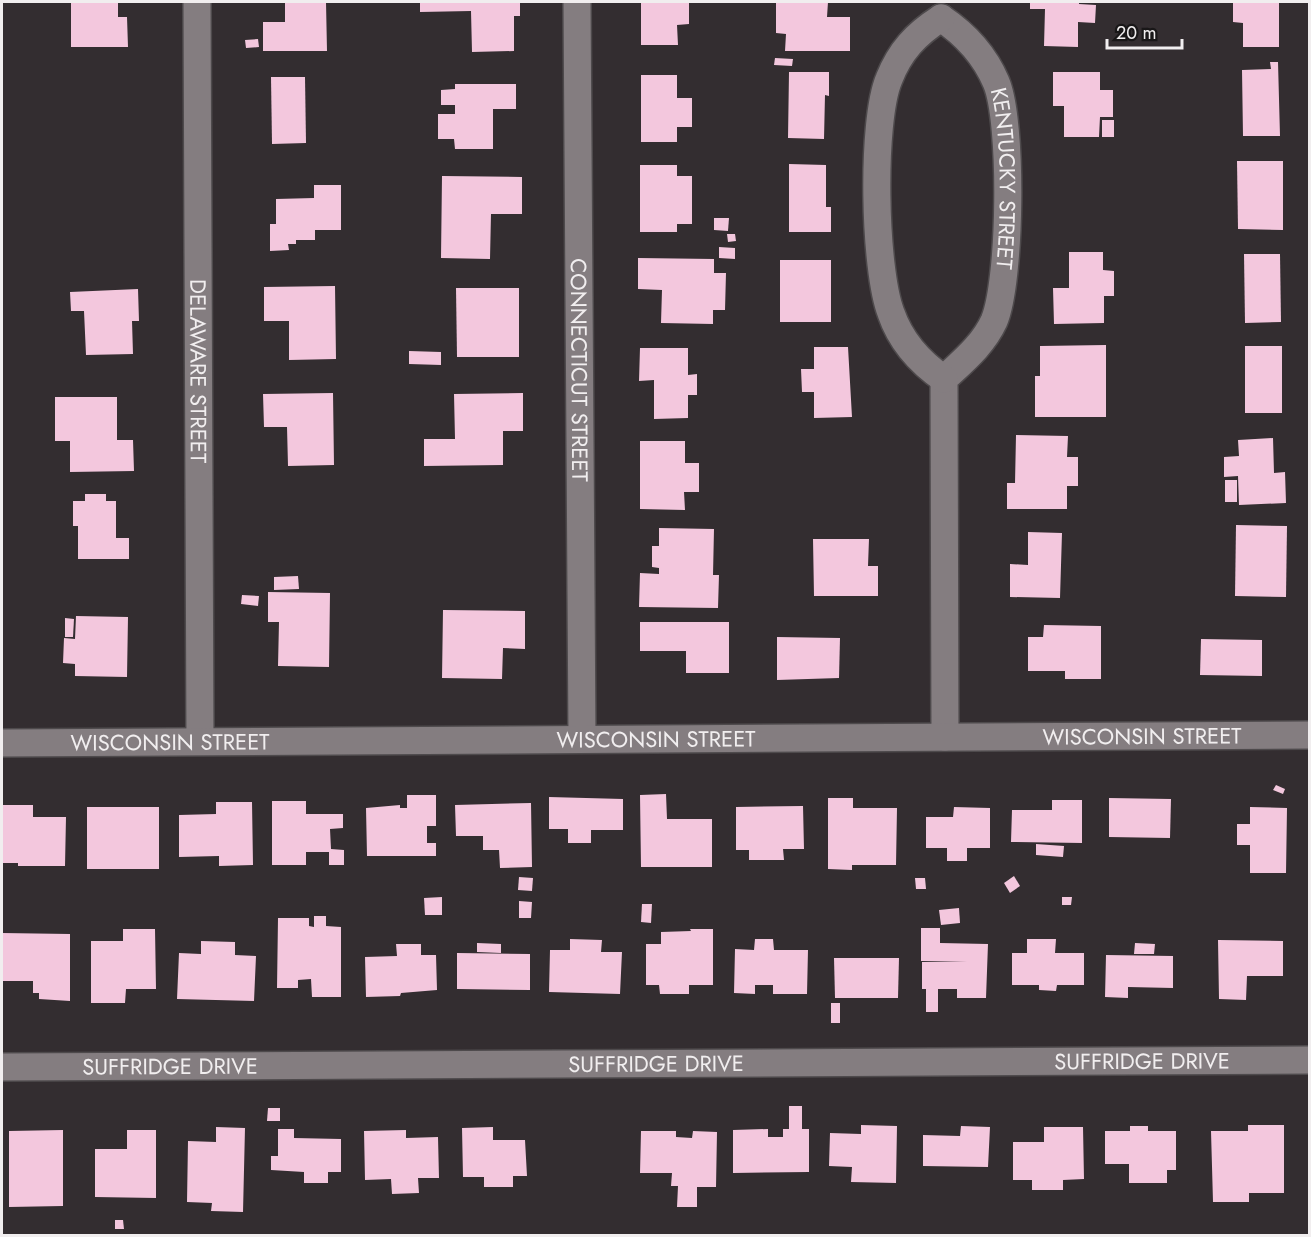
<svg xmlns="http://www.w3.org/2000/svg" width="1311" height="1237" font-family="Jost,sans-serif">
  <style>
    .building { fill: #f3c7dd }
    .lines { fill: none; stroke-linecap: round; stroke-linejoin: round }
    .street-casing { stroke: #4e4a4c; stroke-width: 30 }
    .street { stroke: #847d80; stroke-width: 27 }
    .labels { text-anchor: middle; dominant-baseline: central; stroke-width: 6; stroke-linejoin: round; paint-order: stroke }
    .street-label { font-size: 22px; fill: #f1eeef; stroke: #191718 }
  </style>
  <rect width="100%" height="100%" fill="#332d30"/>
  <g class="building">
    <polygon points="71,2 118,2 118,17 127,17 128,47 71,47"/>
    <polygon points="285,2 326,2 327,51 263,51 263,22 285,22"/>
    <polygon points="420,2 520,2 520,16 514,16 514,51 472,52 471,11 420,12"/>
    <polygon points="641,2 689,2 689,24 677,25 678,45 641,45"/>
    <polygon points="776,2 828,2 827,17 850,17 850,51 785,51 786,34 776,33"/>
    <polygon points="1030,2 1079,2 1079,4 1096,5 1095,23 1078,22 1078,47 1044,46 1045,9 1030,9"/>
    <polygon points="1233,2 1279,2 1279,47 1243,47 1243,23 1233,22"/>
    <polygon points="258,39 259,47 246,48 245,40"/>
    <polygon points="775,58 793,59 792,66 774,65"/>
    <polygon points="1270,62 1278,62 1280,136 1243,136 1242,70 1271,69"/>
    <polygon points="789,72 829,72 829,96 825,95 824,139 788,138"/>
    <polygon points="1053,72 1100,72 1100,90 1113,90 1113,117 1100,117 1099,137 1064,137 1064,106 1053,106"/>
    <polygon points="641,75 677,75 677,98 692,98 692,127 677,127 677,142 641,142"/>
    <polygon points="271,77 305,77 306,143 272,144"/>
    <polygon points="455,84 516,84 516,109 493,109 493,149 455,149 454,139 438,139 438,114 455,114 455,105 441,105 441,90 455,89"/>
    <rect x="1102" y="120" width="12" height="17"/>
    <polygon points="1237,161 1283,161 1283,230 1238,229"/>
    <polygon points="789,164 826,165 826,207 831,207 831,232 789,232"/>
    <polygon points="640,165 677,165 677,176 692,176 692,224 677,224 677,232 640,232"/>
    <polygon points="442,176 522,177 522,214 491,214 490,259 441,258"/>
    <polygon points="314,185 341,185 341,230 315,230 315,240 296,240 296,244 288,244 289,250 270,251 270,224 276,224 276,199 314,198"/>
    <polygon points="714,218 729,218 728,231 714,230"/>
    <polygon points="727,234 735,234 736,241 728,242"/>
    <polygon points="719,247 735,248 735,259 719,258"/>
    <polygon points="1069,252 1103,252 1103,270 1114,271 1114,296 1104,296 1104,323 1054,324 1053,288 1069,288"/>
    <polygon points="1244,254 1280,254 1281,322 1245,323"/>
    <polygon points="638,258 714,259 714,273 726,273 725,310 713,310 713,324 661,323 662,290 638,289"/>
    <rect x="780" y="260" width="51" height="62"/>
    <polygon points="335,286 336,359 289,360 289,321 264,321 264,287"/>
    <polygon points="456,288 519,288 519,357 457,357"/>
    <polygon points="138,289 139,321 132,321 133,354 86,355 84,311 71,311 70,292"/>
    <polygon points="1106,345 1106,417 1035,417 1035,376 1040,376 1040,346"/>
    <rect x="1245" y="346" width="37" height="67"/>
    <polygon points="814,347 848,347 852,417 814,418 814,392 802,392 801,369 814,369"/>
    <polygon points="640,348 688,348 688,375 697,374 697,395 688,395 688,418 654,419 654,380 639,381"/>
    <polygon points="409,351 441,352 441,365 409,364"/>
    <polygon points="333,393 334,465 288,466 287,427 264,427 263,394"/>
    <polygon points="523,393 523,431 503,431 503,465 424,466 424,439 455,439 454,394"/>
    <polygon points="55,397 117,397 117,440 133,440 134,471 70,472 70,441 55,441"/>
    <polygon points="1016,435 1068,436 1067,457 1078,457 1078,486 1067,486 1067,509 1007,509 1007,483 1015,483"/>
    <polygon points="1273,438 1274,473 1285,472 1286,503 1239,505 1238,476 1224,477 1224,457 1239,456 1238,440"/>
    <polygon points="640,441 685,441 685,463 699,463 699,492 684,492 685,510 640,509"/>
    <rect x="1225" y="480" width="12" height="22"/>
    <polygon points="85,494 106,494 106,501 116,501 116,538 129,538 129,559 78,559 78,526 73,526 73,501 85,501"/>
    <polygon points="1236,525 1287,526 1286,597 1235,596"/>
    <polygon points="659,528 714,529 713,575 719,575 718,608 639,607 640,573 659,574 659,568 652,567 652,546 659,546"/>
    <polygon points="1028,532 1062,533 1060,598 1010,597 1010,564 1028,565"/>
    <polygon points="813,539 869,539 868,566 878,566 878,596 814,596"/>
    <polygon points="298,576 299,589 274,590 274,577"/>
    <polygon points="268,592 330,593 329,667 278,666 279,622 268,622"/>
    <polygon points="242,595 259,596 258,606 241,604"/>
    <polygon points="443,610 525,611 525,649 503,648 502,679 442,678"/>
    <polygon points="76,616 128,617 127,677 75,676 75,664 63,663 64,638 75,639"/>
    <polygon points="65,618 74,619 73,637 65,637"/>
    <polygon points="640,622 729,622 729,673 686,673 686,651 640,651"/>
    <polygon points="1044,625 1101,626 1101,679 1065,679 1065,671 1028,671 1028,637 1043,637"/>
    <polygon points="777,637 840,638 839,678 777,680"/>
    <polygon points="1201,639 1262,640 1262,676 1200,675"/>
    <polygon points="1276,785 1285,789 1283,794 1273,790"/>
    <polygon points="666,794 667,819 712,819 712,867 641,867 640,795"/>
    <polygon points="407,795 436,795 436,826 427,826 427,843 436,843 436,856 367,856 366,808 400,805 400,808 407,808"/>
    <polygon points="549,797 623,799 623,830 591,830 591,843 568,843 568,829 549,829"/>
    <polygon points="828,798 853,798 853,808 897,808 896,865 852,865 852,870 828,869"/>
    <polygon points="1109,798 1171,799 1170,838 1109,837"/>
    <polygon points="1052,800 1082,800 1082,843 1011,842 1012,810 1052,810"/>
    <polygon points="272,801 306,801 306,814 343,814 343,828 330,829 331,849 344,850 344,865 329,865 329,852 306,852 306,865 272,865"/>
    <polygon points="216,802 252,802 253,865 219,866 219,856 179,857 179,815 216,814"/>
    <polygon points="531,803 532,867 500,868 499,850 483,850 483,836 456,836 455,805"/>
    <polygon points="2,805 33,805 33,817 66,817 65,866 18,866 18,863 2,863"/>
    <polygon points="803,806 804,849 783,849 784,860 749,860 749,850 736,850 736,807"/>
    <rect x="87" y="807" width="72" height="62"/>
    <polygon points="954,807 990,808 990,848 967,848 967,861 947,861 947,848 926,848 926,817 953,817"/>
    <polygon points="1250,807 1287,808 1286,873 1250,873 1250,845 1237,845 1237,824 1250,824"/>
    <polygon points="1036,844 1064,846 1063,857 1036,855"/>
    <polygon points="1014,876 1020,886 1010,893 1004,883"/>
    <polygon points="519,877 533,878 532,891 518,890"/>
    <polygon points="915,878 925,878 926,889 916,889"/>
    <polygon points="442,897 442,915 425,915 424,898"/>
    <polygon points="1062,897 1072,897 1071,905 1062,905"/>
    <polygon points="519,901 532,902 531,918 519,918"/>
    <polygon points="642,904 652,904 651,923 641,922"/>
    <polygon points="959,908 960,923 941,925 939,910"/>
    <polygon points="314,916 326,916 326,926 341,927 341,997 312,997 311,979 298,980 298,988 277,988 278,918 309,918 309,926 314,927"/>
    <polygon points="921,928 940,928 940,943 988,944 986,998 957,998 957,989 938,989 938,1012 926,1012 926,989 922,989 922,962 967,961 921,961"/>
    <polygon points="123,929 155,929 156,989 126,989 125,1003 91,1003 91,941 123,941"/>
    <polygon points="690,929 713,929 713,985 689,985 689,994 660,994 659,985 646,985 646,944 661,944 661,932 691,931"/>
    <polygon points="2,933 70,934 70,1001 39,999 39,993 33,993 33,981 2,981"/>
    <polygon points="570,939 602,940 601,952 622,952 620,994 549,992 550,950 570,950"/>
    <polygon points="755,939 773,939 774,950 808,950 807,994 773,994 773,985 755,985 755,994 734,993 735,949 754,950"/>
    <polygon points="1027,939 1056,939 1055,953 1084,953 1084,985 1057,985 1056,991 1039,990 1039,985 1012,985 1012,953 1027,953"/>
    <polygon points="1218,940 1283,941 1283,976 1247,976 1246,1000 1219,999"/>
    <polygon points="201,941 235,942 235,955 256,956 254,1001 177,999 179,953 201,954"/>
    <polygon points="477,943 501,944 501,953 477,952"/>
    <polygon points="1135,943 1155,944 1154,954 1134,954"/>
    <polygon points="396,944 421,944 421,955 436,955 437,990 401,993 400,996 366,997 365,957 397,956"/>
    <polygon points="457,953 530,954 530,990 457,989"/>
    <polygon points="1106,955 1173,956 1173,988 1128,987 1128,998 1105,997"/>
    <polygon points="834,958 899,958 898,998 835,998"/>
    <rect x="831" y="1003" width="9" height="20"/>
    <polygon points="789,1106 802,1106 802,1129 809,1129 809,1172 733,1173 733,1130 768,1129 768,1137 783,1137 783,1129 789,1129"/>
    <polygon points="268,1108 280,1108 280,1121 267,1121"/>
    <polygon points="861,1125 897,1126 896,1183 851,1182 852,1167 829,1166 830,1133 861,1134"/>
    <polygon points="1248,1125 1284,1125 1284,1193 1249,1193 1249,1202 1213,1202 1211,1131 1248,1131"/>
    <polygon points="961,1126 990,1127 988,1167 923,1166 923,1135 960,1136"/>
    <polygon points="1130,1126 1148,1126 1148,1131 1176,1131 1176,1170 1167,1170 1167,1183 1129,1183 1129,1164 1105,1164 1105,1131 1130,1131"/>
    <polygon points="216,1127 245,1128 243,1212 211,1211 212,1203 187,1202 188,1141 216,1142"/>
    <polygon points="493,1127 493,1140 525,1140 527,1176 513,1176 513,1187 484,1187 484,1177 463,1177 462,1128"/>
    <polygon points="1044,1127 1083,1127 1084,1179 1063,1180 1063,1190 1032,1190 1032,1180 1013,1180 1013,1142 1044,1142"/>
    <polygon points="278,1129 294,1129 294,1138 341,1139 341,1172 328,1172 328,1183 304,1183 304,1172 271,1170 271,1156 278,1156"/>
    <polygon points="63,1130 63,1206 9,1207 9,1131"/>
    <polygon points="127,1130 156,1130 156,1198 95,1197 95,1149 127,1149"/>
    <polygon points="406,1130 406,1138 438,1137 439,1178 418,1178 419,1193 392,1194 391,1179 365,1180 364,1131"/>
    <polygon points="641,1131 676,1131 676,1137 692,1138 693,1131 717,1132 716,1187 697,1187 697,1207 677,1207 678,1186 671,1186 672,1173 640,1173"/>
    <polygon points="115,1220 123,1220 124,1229 115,1229"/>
  </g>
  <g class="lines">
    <g class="street-casing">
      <g id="street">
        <path id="s1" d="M197 2 200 741"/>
        <path id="s2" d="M577 2 582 738"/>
        <path id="s3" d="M941 18C965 34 984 54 996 82 1013 121 1011 281 994 321 983 345 963 361 944 379L945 737"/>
        <path d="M941 18C916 34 900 51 889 79 871 122 874 269 891 313 901 342 919 362 944 379"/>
        <path id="s4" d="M2 743 1310 735"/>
        <path id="s5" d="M2 1067 1310 1060"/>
      </g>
    </g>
    <use href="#street" class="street"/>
  </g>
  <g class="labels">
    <g class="street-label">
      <text stroke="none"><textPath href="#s3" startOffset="183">KENTUCKY STREET</textPath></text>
      <text stroke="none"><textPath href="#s2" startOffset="368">CONNECTICUT STREET</textPath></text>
      <text stroke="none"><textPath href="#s1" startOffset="369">DELAWARE STREET</textPath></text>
      <text stroke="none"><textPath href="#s4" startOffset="1140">WISCONSIN STREET</textPath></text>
      <text stroke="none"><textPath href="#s4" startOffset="654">WISCONSIN STREET</textPath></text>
      <text stroke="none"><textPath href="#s4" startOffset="168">WISCONSIN STREET</textPath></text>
      <text stroke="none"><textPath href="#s5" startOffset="1140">SUFFRIDGE DRIVE</textPath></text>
      <text stroke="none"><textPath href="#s5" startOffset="654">SUFFRIDGE DRIVE</textPath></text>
      <text stroke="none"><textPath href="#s5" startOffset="168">SUFFRIDGE DRIVE</textPath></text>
    </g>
  </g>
  <rect width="1311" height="1237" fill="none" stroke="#f1eeef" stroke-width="6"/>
  <path d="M1107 39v9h75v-9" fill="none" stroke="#f1eeef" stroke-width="3"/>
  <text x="1116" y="39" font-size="18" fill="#f1eeef" stroke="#191718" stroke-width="4.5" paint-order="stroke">20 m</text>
</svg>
